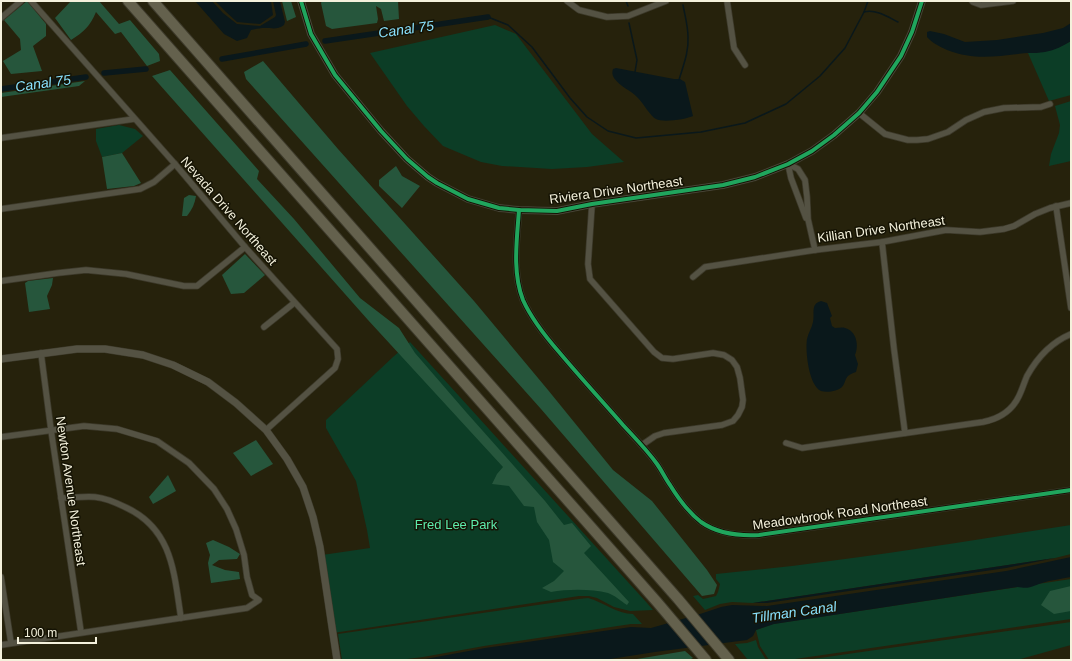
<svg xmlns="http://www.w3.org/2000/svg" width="1072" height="661" font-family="Arial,sans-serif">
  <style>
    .green { fill: #0c3d26 }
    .forest { fill: #26563c }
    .water { fill: #0a181b }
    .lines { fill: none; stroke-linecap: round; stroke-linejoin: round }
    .stream { stroke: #0a181b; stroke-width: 1.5 }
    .canal { stroke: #0a181b; stroke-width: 5.5 }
    .minor-casing { stroke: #3d3a2b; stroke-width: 7 }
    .tertiary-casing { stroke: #3d3a2b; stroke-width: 8 }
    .motorway-casing { stroke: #3d3a2b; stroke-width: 12 }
    .minor { stroke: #545243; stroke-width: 5.5 }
    .tertiary { stroke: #545243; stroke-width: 7 }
    .motorway { stroke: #64614d; stroke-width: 10 }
    .cycleway-casing { stroke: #151304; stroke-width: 6 }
    .cycleway { stroke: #20a55d; stroke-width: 4 }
    .labels { text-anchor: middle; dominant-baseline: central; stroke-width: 3; stroke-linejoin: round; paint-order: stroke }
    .street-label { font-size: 13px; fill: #f4f1dc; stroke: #151304 }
    .park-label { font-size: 13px; fill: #5decab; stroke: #151304 }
    .water-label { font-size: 14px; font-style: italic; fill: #89e1fd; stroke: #151304 }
  </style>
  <rect width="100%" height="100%" fill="#26220c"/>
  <g class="green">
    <polygon points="495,25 516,34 592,134 624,162 587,167 552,169 502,166 481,162 443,146 424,126 407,106 370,53"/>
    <path d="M1071 41V95L1049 101 1028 53C1046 52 1055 50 1071 41Z"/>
    <polygon points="1071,101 1071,161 1049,166 1051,154 1059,133 1060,125 1055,106"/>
    <polygon points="119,125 135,129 143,136 122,153 102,157 96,141 96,129"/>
    <polygon points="410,342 647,603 653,610 630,611 614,607 597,598 589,596 579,596 333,633 322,555 370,548 367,530 356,481 326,428 326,420 393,357"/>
    <path d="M1071 525V554L1055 558 753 603 732 602 720 604 705 610 693 596 698 595 703 599 716 596 718 592 720 584 716 579V574C835 563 953 543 1071 525Z"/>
    <polygon points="1071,579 1071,619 788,660 769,660 760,646 756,630 773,624"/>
    <path d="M588 598C603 602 617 614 633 614L642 624H631L484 646 423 657 399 660H342L338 634 579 599Z"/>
    <polygon points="1071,622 1071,645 1017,660 806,660"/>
    <polygon points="756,640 758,647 766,660 748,660 735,644 747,643"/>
  </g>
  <g class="forest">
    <polygon points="27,1 46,24 46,36 33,46 42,71 11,74 3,61 21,50 20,39 4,20"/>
    <path d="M71 1H99L119 24 130 20 159 54 160 61 147 66 121 32 115 34 96 12C90 26 84 32 71 40L55 18Z"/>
    <polygon points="282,1 291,1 296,17 287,21"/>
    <polygon points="322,1 398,1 399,19 384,21 381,9 376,6 378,19 377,23 332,29 326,26 321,3"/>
    <polygon points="263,61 338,149 474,301 548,390 613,470 652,501 707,570 717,585 714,594 702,596 541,409 246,79 244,72"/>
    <path d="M170 70 259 171 257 179 294 219 360 298 399 328 415 353 466 412 545 501 564 525 572 523 591 546 584 553 629 602 627 605C621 601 614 595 608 593 592 589 568 589 551 592L542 588 554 581 564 571 553 562 549 540 537 522 534 507 524 506 509 486 492 484 497 474 503 467 368 320 152 76Z"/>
    <polygon points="85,81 79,86 1,97 1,93"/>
    <polygon points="122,153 141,183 134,186 107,189 102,157"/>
    <polygon points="396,166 402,176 420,186 402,208 379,186 379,180"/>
    <path d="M189 195 196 196C195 203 192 210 187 216H182L184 198Z"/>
    <polygon points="245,254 265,275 244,293 231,294 222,275"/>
    <polygon points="53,278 52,285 47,296 50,309 29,312 25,283 28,281"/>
    <polygon points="256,440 273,464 251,476 233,453"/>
    <polygon points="168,475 176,491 153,504 149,497"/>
    <polygon points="213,540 229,547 240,554 237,559 219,560 212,565 225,570 239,572 240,579 211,583 208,563 210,555 206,543"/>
    <polygon points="1071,586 1071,611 1054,614 1041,605 1050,591"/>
    <polygon points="685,651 693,658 689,660 631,660"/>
  </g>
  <g class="water">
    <path d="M195 1H212L223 13 237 24 260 26 275 17 276 15 273 1H280L285 22 284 25C277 30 273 28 265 28 260 28 256 29 251 30L247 38 237 41 224 34Z"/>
    <polygon points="215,1 271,1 273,15 260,24 237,22 225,11"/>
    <path d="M1071 23V41C1063 46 1055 50 1045 52 1039 53 1033 53 1027 53 997 56 976 61 947 50 939 46 932 43 927 37V32L930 31 944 34 965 42 997 40 1043 33 1063 28Z"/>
    <path d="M616 68 674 79H680L685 82 693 116C687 119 663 123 656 119 651 117 643 103 638 98 631 90 620 87 614 78 612 75 612 72 613 69Z"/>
    <path d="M821 301 827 303 832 316 830 318 832 326 835 328C838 328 842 327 845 328 857 331 859 346 855 355L858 364 856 372C853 373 850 374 848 376 845 379 845 384 842 387 838 391 827 393 821 391 809 386 805 351 807 339 808 333 812 328 813 322 815 314 810 304 821 301Z"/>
    <path d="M1071 557V577C1061 579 1051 580 1042 583 1030 587 1030 589 1017 587L774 624 756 630 753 636 747 640 655 652 604 660H420L485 648 631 627 651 628 700 614 721 607 732 605 767 606 1006 571Z"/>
    <polygon points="1055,558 1006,568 767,603 753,603"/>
  </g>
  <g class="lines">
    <g class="stream">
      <polyline points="626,1 628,6"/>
      <path d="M864 12C876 9 888 17 898 22"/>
      <polyline points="488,17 508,25 532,47 570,98 587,117 608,131 636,138 701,132 745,123 786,104 820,76 845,48 864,12 868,1"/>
      <polyline points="629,23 637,60 635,72"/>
      <path d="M679 80C683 66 689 52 688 37 688 26 685 16 683 5"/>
    </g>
    <g class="canal">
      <polyline points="325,41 488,17"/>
      <polyline points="222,59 306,44"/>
      <polyline points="104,73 146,69"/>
      <polyline points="1,89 86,77"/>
    </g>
    <g class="minor-casing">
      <g id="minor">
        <polyline points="31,1 175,164 245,247 337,349 338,359 335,368 266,430"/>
        <polyline points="567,1 579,10 607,17 628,16 666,1"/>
        <polyline points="727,1 734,48 745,65"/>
        <polyline points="972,1 973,2 981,5 1013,1"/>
        <polyline points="1,18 21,1"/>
        <polyline points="859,113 885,134 908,140 917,140 928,139 948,132 966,120 984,112 1004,108 1041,107 1050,104"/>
        <polyline points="1,138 134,119"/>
        <polyline points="788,164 798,169 805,180 807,197 808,219 815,250"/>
        <polyline points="788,164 791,178 806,218"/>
        <polyline points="592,204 588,264 590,279 654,352 662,358 673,359 713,353 724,355 732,360 737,367 740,378 743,400 742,407 738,415 733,421 722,425 664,433 655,436 642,445"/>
        <polyline points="1056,206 1071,308"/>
        <polyline points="1,209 140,189 154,182 175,164"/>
        <path d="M519 210C517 239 512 272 523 300 532 320 545 336 559 352 580 377 602 401 623 425 635 438 647 450 657 464 662 471 665 478 670 485 678 498 688 512 701 522 718 534 739 536 759 535L1071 490"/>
        <polyline points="882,242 894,349 905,433"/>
        <polyline points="693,277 705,267 815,250 882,242 946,230 980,232 1004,229 1014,226 1035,214 1050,208 1071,203"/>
        <polyline points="1,281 58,273 86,270 126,274 184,286 197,286 245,247"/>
        <polyline points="264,327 294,303"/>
        <polyline points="41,353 51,430 81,632"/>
        <polyline points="1,437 84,426 117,429 157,441 189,463 214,489 227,509 236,529 244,555 247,577 252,595 259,600 247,608 1,645"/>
        <path d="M786 443 802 448 983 422C998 419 1012 411 1019 396 1022 390 1024 383 1027 376 1037 358 1052 342 1071 334"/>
        <path d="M61 498C72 498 84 496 95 497 106 498 117 503 127 508 173 530 174 574 181 618"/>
        <polyline points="1,577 11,643"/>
      </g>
    </g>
    <g class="tertiary-casing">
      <g id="tertiary">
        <polyline points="301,1 311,34 335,75 381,131 407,159 428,177 437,183 468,199 499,208 519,210 557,211 592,204 723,185 755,177 788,164 812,151 834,135 859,113 877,92 901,56 912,32 922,1"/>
        <polyline points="1,359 77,349 105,349 143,355 173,365 208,382 236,403 266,430 287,459 303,487 313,517 320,547 337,660"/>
      </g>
    </g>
    <g class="motorway-casing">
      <g id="motorway">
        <polyline points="128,1 657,602 706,660"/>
        <polyline points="153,1 678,599 729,660"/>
      </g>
    </g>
    <use href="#minor" class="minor"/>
    <use href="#tertiary" class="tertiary"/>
    <use href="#motorway" class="motorway"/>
    <g class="cycleway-casing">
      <g id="cycleway">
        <polyline points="301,1 311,34 335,75 381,131 407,159 428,177 437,183 468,199 499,208 519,210 557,211 592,204 723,185 755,177 788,164 812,151 834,135 859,113 877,92 901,56 912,32 922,1"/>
        <path d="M519 210C517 239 512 272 523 300 532 320 545 336 559 352 580 377 602 401 623 425 635 438 647 450 657 464 662 471 665 478 670 485 678 498 688 512 701 522 718 534 739 536 759 535L1071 490"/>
      </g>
    </g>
    <use href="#cycleway" class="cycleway"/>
  </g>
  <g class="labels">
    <g class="street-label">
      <text transform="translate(616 190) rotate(-8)">Riviera Drive Northeast</text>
      <text transform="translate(229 211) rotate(49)">Nevada Drive Northeast</text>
      <text transform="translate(881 229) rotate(-8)">Killian Drive Northeast</text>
      <text transform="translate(71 491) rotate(82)">Newton Avenue Northeast</text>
      <text transform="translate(840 513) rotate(-8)">Meadowbrook Road Northeast</text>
    </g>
    <g class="park-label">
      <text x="456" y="524">Fred Lee Park</text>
    </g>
    <g class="water-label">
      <text transform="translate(406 29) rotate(-8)">Canal 75</text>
      <text transform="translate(43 83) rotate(-8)">Canal 75</text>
      <text transform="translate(794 612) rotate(-8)">Tillman Canal</text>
    </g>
  </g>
  <rect width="1072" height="661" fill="none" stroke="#f4f1dc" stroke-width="4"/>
  <path d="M18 637v6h78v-6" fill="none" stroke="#f4f1dc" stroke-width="2"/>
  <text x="24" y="637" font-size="12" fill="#f4f1dc" stroke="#151304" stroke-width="3" paint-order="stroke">100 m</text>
</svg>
